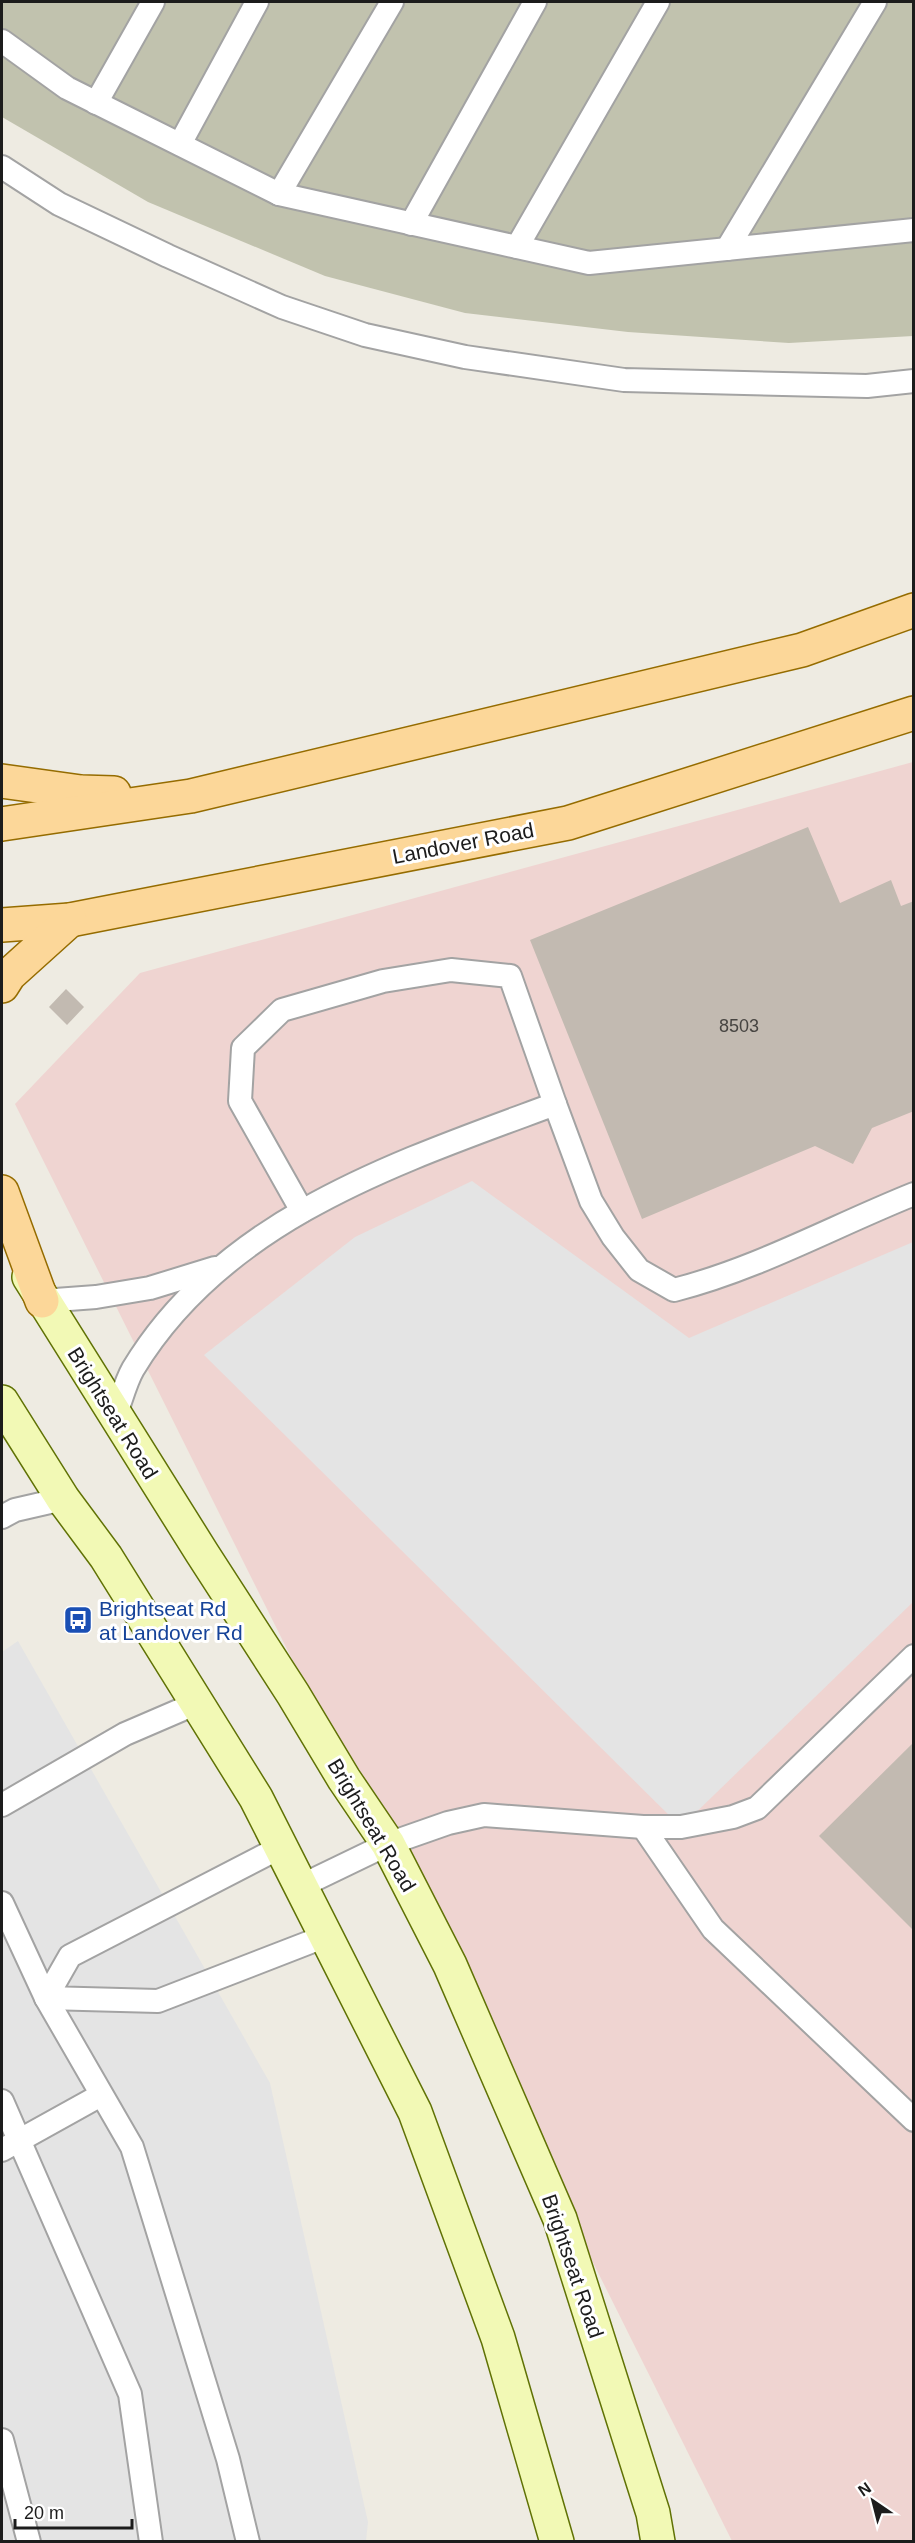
<svg xmlns="http://www.w3.org/2000/svg" width="915" height="2543" font-family="Arial,sans-serif">
  <style>
    .commercial { fill: #efd4d1 }
    .construction { fill: #c1c2ae }
    .parking { fill: #e4e4e4 }
    .building { fill: #c2bab1 }
    .lines { fill: none; stroke-linecap: round; stroke-linejoin: round }
    .lane-casing { stroke: #a3a3a3; stroke-width: 26 }
    .secondary-casing { stroke: #607205; stroke-width: 36 }
    .primary-casing { stroke: #956c00; stroke-width: 36 }
    .lane { stroke: #fff; stroke-width: 22 }
    .secondary { stroke: #f2f9b5; stroke-width: 33 }
    .primary { stroke: #fcd799; stroke-width: 33 }
    .labels { text-anchor: middle; dominant-baseline: central; stroke-width: 6; stroke-linejoin: round; paint-order: stroke }
    .number-label { font-size: 18px; fill: #464441 }
    .street-label { font-size: 21px; fill: #1c1c1c; stroke: #fff }
    .transit-label { font-size: 21px; fill: #164399; stroke: #fff; text-anchor: start }
  </style>
  <rect width="100%" height="100%" fill="#eeebe2"/>
  <polygon class="commercial" points="913,762 913,2541 732,2541 15,1104 140,973"/>
  <polygon class="construction" points="2,2 913,2 913,336 789,343 628,332 465,313 325,276 148,202 2,117"/>
  <g class="parking">
    <polygon points="472,1181 689,1338 913,1242 913,1602 681,1827 204,1355 355,1237"/>
    <polygon points="18,1641 270,2083 368,2522 366,2541 2,2542 2,1652"/>
  </g>
  <g class="building">
    <polygon points="808,827 840,903 891,880 901,906 914,901 914,1111 872,1128 853,1164 815,1146 642,1219 530,940"/>
    <polygon points="66,989 84,1007 67,1025 49,1007"/>
    <polygon points="914,1742 914,1931 819,1836"/>
  </g>
  <g class="lines">
    <g class="lane-casing">
      <g id="lane">
        <polyline points="2,41 67,88 279,194 589,263 914,230"/>
        <polyline points="96,103 153,2"/>
        <polyline points="180,144 257,2"/>
        <polyline points="2,167 59,204 168,256 282,307 365,335 465,357 624,380 867,386 914,381"/>
        <polyline points="279,194 392,2"/>
        <polyline points="411,224 535,2"/>
        <polyline points="517,247 658,2"/>
        <polyline points="727,249 875,2"/>
        <polyline points="302,1211 240,1101 243,1048 282,1010 383,981 451,970 510,976 555,1104"/>
        <polyline points="42,1301 96,1297 150,1288 215,1268"/>
        <path d="M115 1416C121 1401 125 1383 133 1369 224 1218 399 1162 555 1104L591 1201 613 1237 639 1270 674 1290C757 1269 834 1226 914 1194"/>
        <polyline points="2,1517 15,1510 63,1499"/>
        <polyline points="2,1805 125,1734 197,1703"/>
        <polyline points="643,1827 713,1929 914,2120"/>
        <polyline points="281,1847 70,1956 46,1998 158,2001 326,1936"/>
        <polyline points="301,1886 388,1844 448,1823 484,1815 643,1827 681,1827 733,1817 757,1808 914,1656"/>
        <polyline points="2,1903 46,1998 132,2147 228,2459 248,2542"/>
        <polyline points="2,2101 130,2394 151,2542"/>
        <polyline points="2,2150 101,2095"/>
        <polyline points="2,2440 29,2542"/>
      </g>
    </g>
    <g class="secondary-casing">
      <g id="secondary">
        <polyline points="29,1277 202,1553 293,1694 344,1779 388,1844 450,1965 560,2219 653,2513 658,2542"/>
        <polyline points="2,1402 63,1499 106,1557 256,1798 415,2112 498,2338 557,2542"/>
      </g>
    </g>
    <g class="primary-casing">
      <g id="primary">
        <polyline points="2,781 81,792 114,793"/>
        <polyline points="2,824 191,796 802,650 914,610"/>
        <polyline points="2,925 70,920 568,823 914,713"/>
        <polyline points="2,986 9,975 70,920"/>
        <polyline points="2,1192 42,1301"/>
      </g>
    </g>
    <use href="#lane" class="lane"/>
    <use href="#secondary" class="secondary"/>
    <use href="#primary" class="primary"/>
  </g>
  <defs>
    <g id="bus-square" transform="scale(1.5)"><rect x="-9" y="-9" width="18" height="18" rx="4" fill="#1a4fb4" stroke="#fff"/><path d="M-5-6H5V4H4V6H2V4H-2V6H-4V4H-5ZM-3.5-4V0h7V-4ZM-3.5 1.2v1.5H-2V1.2ZM2 1.2v1.5H3.5V1.2Z" fill="#fff"/></g>
  </defs>
  <g fill-rule="evenodd">
    <use href="#bus-square" x="78" y="1620"/>
  </g>
  <g class="labels">
    <g class="number-label">
      <text x="739" y="1026">8503</text>
    </g>
    <g class="street-label">
      <text transform="translate(463 843) rotate(-11)">Landover Road</text>
      <text transform="translate(113 1413) rotate(58)">Brightseat Road</text>
      <text transform="translate(372 1825) rotate(59)">Brightseat Road</text>
      <text transform="translate(573 2266) rotate(71)">Brightseat Road</text>
    </g>
    <g class="transit-label">
      <text x="99" y="1608">Brightseat Rd<tspan x="99" dy="24">at Landover Rd</tspan></text>
    </g>
  </g>
  <rect width="915" height="2543" fill="none" stroke="#1c1c1c" stroke-width="6"/>
  <g transform="translate(873 2501) rotate(325)" stroke="#ffffff" stroke-width="4.5" paint-order="stroke">
  <path d="M0-4.5L10 22L0 15L-10 22Z" fill="#1c1c1c"/>
  <text y="-9" font-size="16" font-weight="bold" text-anchor="middle" fill="#1c1c1c">N</text>
  </g>
  <path d="M15 2519v9h117v-9" fill="none" stroke="#1c1c1c" stroke-width="3"/>
  <text x="24" y="2519" font-size="18" fill="#1c1c1c" stroke="#ffffff" stroke-width="4.5" paint-order="stroke">20 m</text>
</svg>
